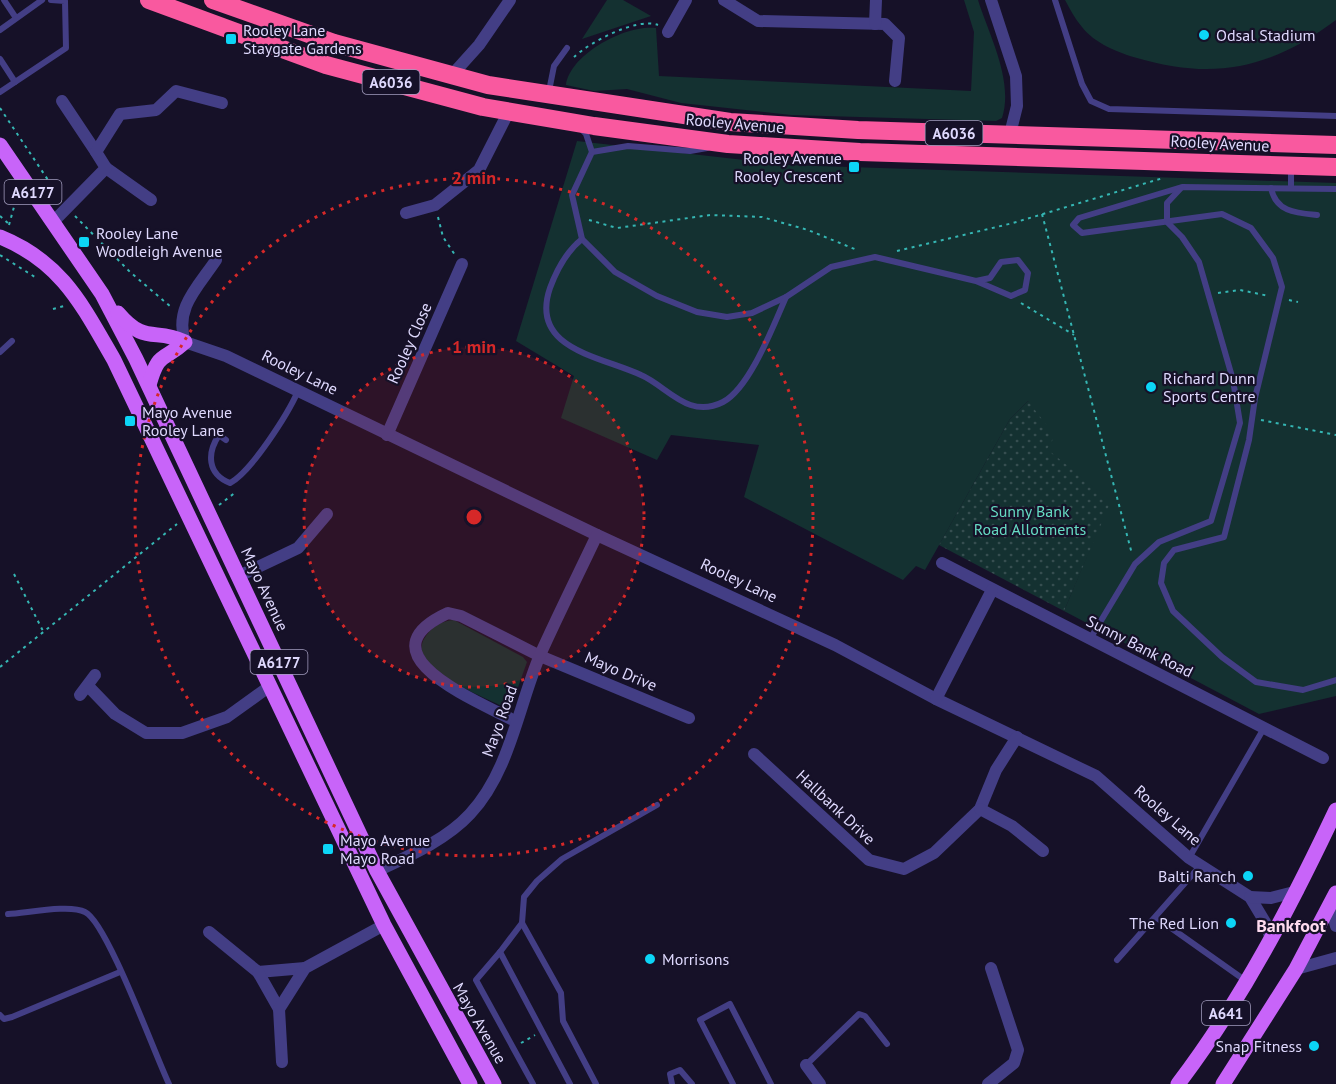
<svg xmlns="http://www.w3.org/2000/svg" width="1336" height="1084" font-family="'PT Sans',sans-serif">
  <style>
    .grass { fill: #143131 }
    .garden { fill: url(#garden-dots) }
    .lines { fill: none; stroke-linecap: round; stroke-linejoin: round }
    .path { stroke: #35b6b3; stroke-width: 2; stroke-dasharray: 3 4.5; stroke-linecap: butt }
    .lane { stroke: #433e85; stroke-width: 6 }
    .street { stroke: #433e85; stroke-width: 12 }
    .primary { stroke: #c864f9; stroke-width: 15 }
    .highway { stroke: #f9599f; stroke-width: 18 }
    .ring { fill: none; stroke: #d62828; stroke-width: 3; stroke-dasharray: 3 6 }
    .poi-dot { fill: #0cd5f6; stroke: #161128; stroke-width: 2 }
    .labels { text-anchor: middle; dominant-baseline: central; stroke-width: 4.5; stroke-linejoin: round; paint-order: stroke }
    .shield { fill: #161128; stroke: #a39dbe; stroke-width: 1.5 }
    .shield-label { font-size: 15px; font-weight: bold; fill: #dfd9fe }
    .poi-label { font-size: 16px; fill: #dfd9fe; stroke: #161128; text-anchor: start }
    .street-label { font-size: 16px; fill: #dfd9fe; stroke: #161128 }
    .park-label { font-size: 16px; fill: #66dcc4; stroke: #161128 }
    .neighbourhood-label { font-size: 18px; font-weight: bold; fill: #fedbef; stroke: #161128 }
    .centre { fill: #d62828; stroke: #161128; stroke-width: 3 }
    .ring-label { font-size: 18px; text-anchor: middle; font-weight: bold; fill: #d62828; stroke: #161128; stroke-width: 4.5; stroke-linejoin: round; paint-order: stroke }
  </style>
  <defs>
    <pattern id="garden-dots" width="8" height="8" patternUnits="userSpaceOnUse" patternTransform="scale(1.5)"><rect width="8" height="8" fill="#143131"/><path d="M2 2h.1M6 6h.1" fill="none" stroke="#364e50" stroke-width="1.8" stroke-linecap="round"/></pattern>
  </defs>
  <rect width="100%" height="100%" fill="#161128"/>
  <g class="grass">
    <polygon points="607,0 623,0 651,16 582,39"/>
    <path d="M964 0H978C989 35 1014 81 1002 118L996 121 791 115 681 103 627 89 594 91 566 85C570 54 626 24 656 28L659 76 971 91 974 32Z"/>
    <path d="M1065 0H1336V20C1272 68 1215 81 1137 58 1119 53 1094 43 1082 27 1075 19 1070 9 1065 0Z"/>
    <polygon points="577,141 788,165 1336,183 1336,696 1259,714 1064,611 1110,501 1046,449 1028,401 1010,419 925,570 916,566 903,580 744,497 759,445 671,435 657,460 561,418 574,376 516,341"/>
    <path d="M454 620 523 657 527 662 511 707 506 708C486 698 407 668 424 639 431 627 441 621 454 620Z"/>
  </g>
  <polygon class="garden" points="1028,401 1055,436 1047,449 1111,501 1064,611 939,545 1010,419"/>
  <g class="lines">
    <g class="path">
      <path d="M574 57C590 42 637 17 658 25"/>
      <polyline points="0,108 60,198"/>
      <polyline points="1042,214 1132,554"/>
      <polyline points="0,216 10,225"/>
      <polyline points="75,216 130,272 171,307"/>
      <polyline points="438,217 443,237 455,255"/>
      <polyline points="589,220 617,228 710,215 762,217 808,230 857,250"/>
      <polyline points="9,225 17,196"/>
      <polyline points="897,251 1013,223 1163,178"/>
      <polyline points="0,255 38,279"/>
      <polyline points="1218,293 1240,290 1269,296"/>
      <polyline points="1289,300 1298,302"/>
      <polyline points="1021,303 1074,335"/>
      <polyline points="53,309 64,306"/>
      <polyline points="1261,420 1336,435"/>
      <polyline points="219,505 236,492"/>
      <polyline points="14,574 43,631"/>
      <polyline points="0,667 177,524"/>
      <polyline points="521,1043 535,1035"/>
    </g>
    <g class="lane">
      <polyline points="4,0 16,18"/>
      <polyline points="1055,0 1082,84 1091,101 1109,109 1336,116"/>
      <polyline points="0,30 42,0"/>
      <polyline points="0,59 15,82"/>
      <polyline points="549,91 554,66 567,48"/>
      <polyline points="0,92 66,48 65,1 51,0"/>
      <polyline points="581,129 586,134 592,152 572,195 582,239 615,272 657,296 697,312 727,317 752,313 786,297 831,267 875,257 976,281 1011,296 1025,290 1028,273 1018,260 1001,262 990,278 976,281"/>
      <polyline points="592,152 628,146 690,151 707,148"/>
      <path d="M1271 188C1276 212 1296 213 1317 215"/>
      <polyline points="1291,188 1291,167"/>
      <polyline points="1336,189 1182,187 1079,218 1073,225 1082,233 1222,214 1251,228 1273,258 1282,287 1255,398 1249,440 1224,537 1174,550 1164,563 1161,583 1173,611 1222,657 1256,682 1303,690 1336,680"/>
      <path d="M582 239C567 251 557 269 550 288 529 349 600 356 641 375 667 386 688 420 723 402 750 388 774 324 786 297"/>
      <polyline points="0,352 12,341"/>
      <polyline points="212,430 226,440"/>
      <path d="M219 435C207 453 207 474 230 483 251 472 288 414 298 391"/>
      <polyline points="1090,639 1135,564 1159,542 1211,521 1240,423 1233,380 1199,262 1182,237 1167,222 1167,203 1181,188"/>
      <polyline points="1189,858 1264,728"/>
      <path d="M8 914C27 913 70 904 85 912 107 922 155 1055 169 1084"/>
      <polyline points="1157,918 1246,981"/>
      <polyline points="500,952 522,923"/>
      <polyline points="1117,960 1200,866"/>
      <polyline points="0,1015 4,1019 12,1017 120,972"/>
      <polyline points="806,1065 859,1014 865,1016 887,1044"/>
      <polyline points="533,1084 476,980 500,952 570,1084"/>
      <polyline points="596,1084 563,1021 561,993 522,923 524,897 537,881 562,859 657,805"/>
      <polyline points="672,1084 670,1074 680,1070 692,1084"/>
      <polyline points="733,1084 700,1020 730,1004 771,1084"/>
    </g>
    <g class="street">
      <polyline points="724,0 758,21 885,24 899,38 895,81"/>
      <polyline points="991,0 1016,76 1017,106 1010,134"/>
      <polyline points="875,24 876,0"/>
      <polyline points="668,32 686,0"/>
      <polyline points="452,75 479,45 510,0"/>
      <polyline points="62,101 96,152"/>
      <polyline points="106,168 151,200"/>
      <polyline points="406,213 435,205 479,170 509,111"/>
      <polyline points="53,222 106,168 96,152 120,114 156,110 176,91 222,103"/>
      <path d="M216 260C198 287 174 308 185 342L226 356 597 535 835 645 936 699 1096 776 1189 858 1250 897 1265 922 1271 939"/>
      <polyline points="387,435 462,264"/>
      <polyline points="942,563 1323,758"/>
      <polyline points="239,576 298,548 327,514"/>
      <polyline points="88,686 115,714 146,733 182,733 227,717 270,686"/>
      <polyline points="80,695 95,675"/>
      <polyline points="936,699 992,590"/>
      <path d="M515 721C478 701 358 654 448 613L461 616 540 656 689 718"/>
      <polyline points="754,754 869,860 904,869 934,853 980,809 996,770 1017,737"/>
      <polyline points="980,809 1012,826 1043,851"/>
      <path d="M377 871C409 856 446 840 470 814 510 771 518 707 540 655 558 615 578 575 597 535"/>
      <polyline points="1250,897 1271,898 1298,891"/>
      <polyline points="1330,905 1336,926"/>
      <polyline points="209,932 258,972 305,968"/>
      <polyline points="1296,969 1336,958"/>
      <polyline points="258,972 279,1009"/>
      <polyline points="282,1062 279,1009 305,968 384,925"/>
      <polyline points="806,1065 820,1084"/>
      <polyline points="988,1084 1014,1063 1018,1050 991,968"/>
    </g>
    <g class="primary">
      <polyline points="0,145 102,294 136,359 377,871 494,1084"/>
      <path d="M0 237C62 262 82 305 114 360L384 925 470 1084"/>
      <path d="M118 313C146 346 155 327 185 342 163 362 159 350 149 385"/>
      <path d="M1178 1084C1242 1000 1291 905 1336 810"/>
      <polyline points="1223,1084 1296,969 1336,893"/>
    </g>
    <g class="highway">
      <polyline points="149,0 326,65 483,107 594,126 728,144 860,152 1336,167"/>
      <polyline points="213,0 334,43 488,85 730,122 858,130 1336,145"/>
    </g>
  </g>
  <circle cx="474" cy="517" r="170" fill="#d62828" fill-opacity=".12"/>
  <g class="ring">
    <circle cx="474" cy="517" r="170"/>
    <circle cx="474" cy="517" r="339"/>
  </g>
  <g class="poi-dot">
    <circle cx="1204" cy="35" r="6"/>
    <rect x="225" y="33" width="12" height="12" rx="3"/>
    <rect x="848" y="161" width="12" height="12" rx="3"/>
    <rect x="78" y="236" width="12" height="12" rx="3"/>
    <circle cx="1151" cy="387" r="6"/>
    <rect x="124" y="415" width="12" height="12" rx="3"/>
    <rect x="322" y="843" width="12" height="12" rx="3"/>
    <circle cx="1248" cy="876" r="6"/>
    <circle cx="1231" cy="923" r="6"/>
    <circle cx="650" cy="959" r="6"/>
    <circle cx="1314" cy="1046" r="6"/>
  </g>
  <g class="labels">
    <g class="shield">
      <rect x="362.5" y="70" width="57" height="24" rx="4.5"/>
      <rect x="925.5" y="121" width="57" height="24" rx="4.5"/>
      <rect x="4.5" y="180" width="57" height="24" rx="4.5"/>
      <rect x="250.5" y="650" width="57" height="24" rx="4.5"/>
      <rect x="1202" y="1001" width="48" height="24" rx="4.5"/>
    </g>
    <g class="shield-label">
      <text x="391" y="82">A6036</text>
      <text x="954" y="133">A6036</text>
      <text x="33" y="192">A6177</text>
      <text x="279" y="662">A6177</text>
      <text x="1226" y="1013">A641</text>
    </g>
    <g class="poi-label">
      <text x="243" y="30">Rooley Lane<tspan x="243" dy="18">Staygate Gardens</tspan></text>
      <text x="1216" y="35">Odsal Stadium</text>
      <text x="842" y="158" text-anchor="end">Rooley Avenue<tspan x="842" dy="18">Rooley Crescent</tspan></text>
      <text x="96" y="233">Rooley Lane<tspan x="96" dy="18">Woodleigh Avenue</tspan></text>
      <text x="1163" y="378">Richard Dunn<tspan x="1163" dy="18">Sports Centre</tspan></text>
      <text x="142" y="412">Mayo Avenue<tspan x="142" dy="18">Rooley Lane</tspan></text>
      <text x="340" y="840">Mayo Avenue<tspan x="340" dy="18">Mayo Road</tspan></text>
      <text x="1236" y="876" text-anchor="end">Balti Ranch</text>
      <text x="1219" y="923" text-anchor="end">The Red Lion</text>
      <text x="662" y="959">Morrisons</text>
      <text x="1302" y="1046" text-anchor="end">Snap Fitness</text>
    </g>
    <g class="street-label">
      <text transform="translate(735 123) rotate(5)">Rooley Avenue</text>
      <text transform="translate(1220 143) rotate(3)">Rooley Avenue</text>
      <text transform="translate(409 343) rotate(-66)">Rooley Close</text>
      <text transform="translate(300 372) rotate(26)">Rooley Lane</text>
      <text transform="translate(739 580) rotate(25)">Rooley Lane</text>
      <text transform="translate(265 589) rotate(65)">Mayo Avenue</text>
      <text transform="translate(1140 646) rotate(27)">Sunny Bank Road</text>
      <text transform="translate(621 671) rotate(23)">Mayo Drive</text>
      <text transform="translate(499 721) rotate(-70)">Mayo Road</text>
      <text transform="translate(836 807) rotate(43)">Hallbank Drive</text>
      <text transform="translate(1168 815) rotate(41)">Rooley Lane</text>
      <text transform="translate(480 1023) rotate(60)">Mayo Avenue</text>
    </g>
    <g class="park-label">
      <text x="1030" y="511">Sunny Bank<tspan x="1030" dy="18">Road Allotments</tspan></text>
    </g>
    <g class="neighbourhood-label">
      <text x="1291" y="925">Bankfoot</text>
    </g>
  </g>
  <circle cx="474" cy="517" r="9" class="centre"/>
  <g class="ring-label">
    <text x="474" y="184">2 min</text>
    <text x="474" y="353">1 min</text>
  </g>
</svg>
